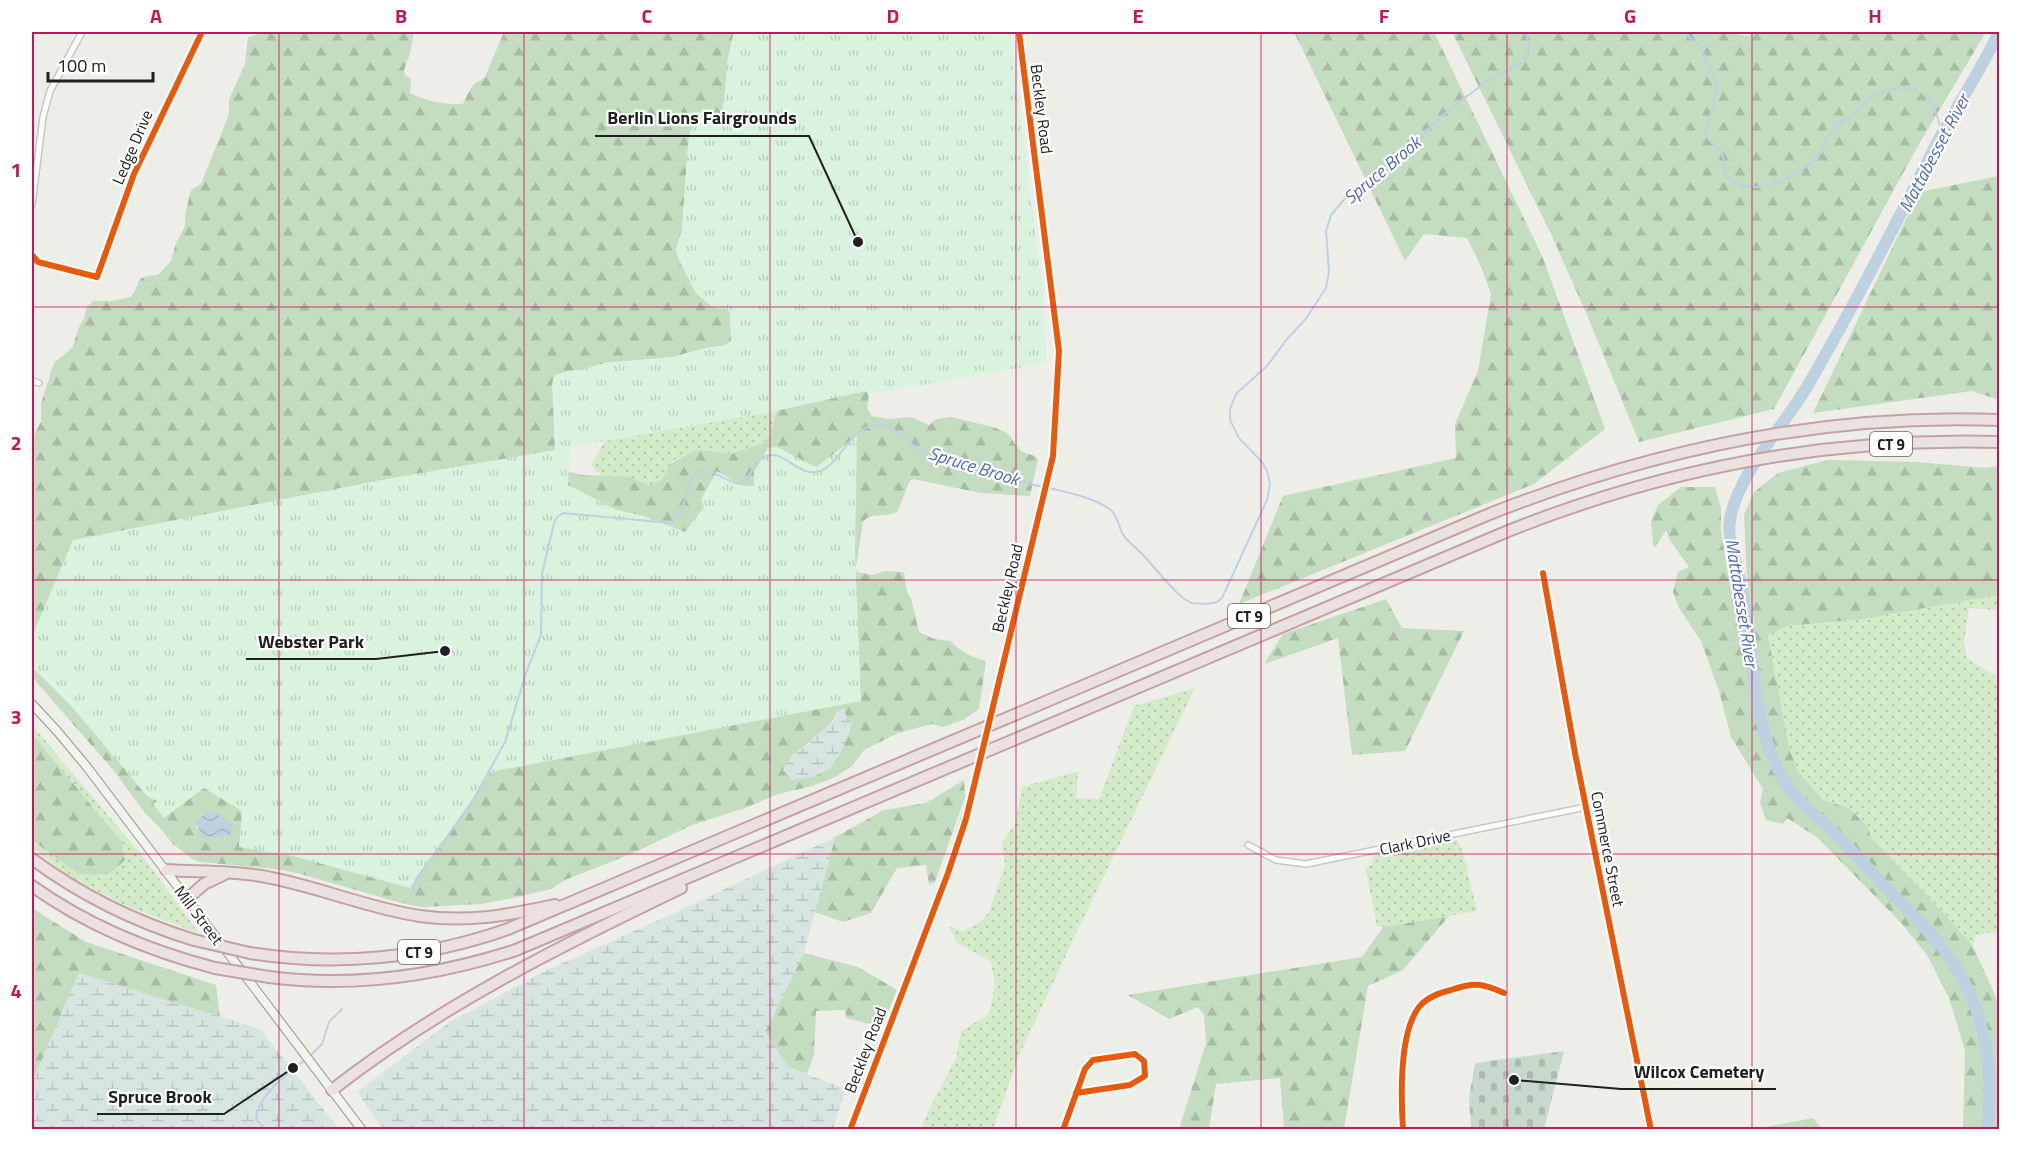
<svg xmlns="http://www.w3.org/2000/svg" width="2031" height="1161" font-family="'Titillium Web',sans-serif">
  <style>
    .grass { fill: url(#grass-dots) }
    .forest { fill: url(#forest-firs); fill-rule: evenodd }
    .wetland { fill: url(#wetland-marsh) }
    .cemetery { fill: url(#cemetery-stones) }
    .park { fill: url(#park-tufts) }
    .water { fill: url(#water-waves) }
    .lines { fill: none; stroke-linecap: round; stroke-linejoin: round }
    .stream { stroke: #bed1e0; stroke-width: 2 }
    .river { stroke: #bed1e0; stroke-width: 12 }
    .minor-casing { stroke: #c7c7c5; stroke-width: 8 }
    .secondary-casing { stroke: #929882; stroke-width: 10 }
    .motorway-casing { stroke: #c2a3a4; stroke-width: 14 }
    .minor { stroke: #fcfcfc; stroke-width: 5 }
    .secondary { stroke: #f1f4ec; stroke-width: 8 }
    .motorway { stroke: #ebe1e0; stroke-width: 10 }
    .minor-bridge-casing { stroke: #c7c7c5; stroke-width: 8; stroke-linecap: butt }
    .motorway-bridge-casing { stroke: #c2a3a4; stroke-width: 14; stroke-linecap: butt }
    .minor-bridge { stroke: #fcfcfc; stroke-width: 5 }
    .motorway-bridge { stroke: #ebe1e0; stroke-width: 10 }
    .cycleway-casing { stroke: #fff; stroke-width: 10 }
    .cycleway { stroke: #e8590c; stroke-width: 6 }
    .grid { fill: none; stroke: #c2185b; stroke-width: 1.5; stroke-opacity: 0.55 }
    .labels { text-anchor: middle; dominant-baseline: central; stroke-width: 4.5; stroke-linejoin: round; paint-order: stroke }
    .shield { fill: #fff; stroke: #636363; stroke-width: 1.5 }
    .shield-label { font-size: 15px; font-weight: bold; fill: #202020 }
    .street-label { font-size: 16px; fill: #202020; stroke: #fff }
    .water-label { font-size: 18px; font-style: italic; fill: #506aad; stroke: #fff }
    .leader { fill: none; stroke: #202020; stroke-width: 2 }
    .callout-dot { fill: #202020; stroke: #fff; stroke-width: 2 }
    .callout-label { font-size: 18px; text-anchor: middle; font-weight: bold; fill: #202020; stroke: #fff; stroke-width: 4.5; stroke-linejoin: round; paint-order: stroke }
    .neatline { fill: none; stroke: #c2185b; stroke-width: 2 }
    .grid-label { font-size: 20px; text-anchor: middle; font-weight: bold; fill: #c2185b }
  </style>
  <defs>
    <pattern id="grass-dots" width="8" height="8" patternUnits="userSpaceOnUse" patternTransform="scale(1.5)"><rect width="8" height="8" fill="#d4ebca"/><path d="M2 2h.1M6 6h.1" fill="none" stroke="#b6c9ad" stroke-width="1.8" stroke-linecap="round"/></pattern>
    <pattern id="forest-firs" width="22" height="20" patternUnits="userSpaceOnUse" patternTransform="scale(1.5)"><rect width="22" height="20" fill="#c4dcc0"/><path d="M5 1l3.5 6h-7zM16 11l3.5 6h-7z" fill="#a8bca5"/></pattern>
    <pattern id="wetland-marsh" width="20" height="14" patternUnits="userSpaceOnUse" patternTransform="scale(1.5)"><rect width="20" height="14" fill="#d7e5e0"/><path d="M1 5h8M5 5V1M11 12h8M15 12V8" fill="none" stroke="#b8c4c0"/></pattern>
    <pattern id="cemetery-stones" width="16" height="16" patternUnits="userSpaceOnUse" patternTransform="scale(1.5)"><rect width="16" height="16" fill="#c8d9cc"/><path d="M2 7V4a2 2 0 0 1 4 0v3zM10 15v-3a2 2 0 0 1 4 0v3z" fill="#acbaaf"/></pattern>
    <pattern id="park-tufts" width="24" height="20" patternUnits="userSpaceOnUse" patternTransform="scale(1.5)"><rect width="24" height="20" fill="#d9f3df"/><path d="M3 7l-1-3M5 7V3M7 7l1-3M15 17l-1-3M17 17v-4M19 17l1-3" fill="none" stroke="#bad0bf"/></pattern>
    <pattern id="water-waves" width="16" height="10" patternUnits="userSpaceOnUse" patternTransform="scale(1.5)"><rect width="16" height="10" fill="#bed1e0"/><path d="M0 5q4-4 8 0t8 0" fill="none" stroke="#a3b3c0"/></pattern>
  </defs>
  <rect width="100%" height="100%" fill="#eeeee9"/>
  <g class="grass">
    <polygon points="776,411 770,436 763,443 731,454 702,450 674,460 670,464 661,481 652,485 643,484 630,477 602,476 591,465 605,441"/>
    <polygon points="1999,595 1999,610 1969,608 1964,643 1967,658 1999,678 1999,931 1976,935 1973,946 1927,895 1871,838 1867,826 1849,808 1823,800 1797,770 1789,747 1768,634 1787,626 1863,619"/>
    <polygon points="1195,688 1074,938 1019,1056 993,1129 921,1129 929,1109 956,1058 961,1031 989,1014 995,985 991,962 956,942 950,927 963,931 982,921 989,912 1005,865 1002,843 1015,824 1022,787 1078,771 1076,798 1099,799 1134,706"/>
    <polygon points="32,725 145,859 199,933 126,906 70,877 32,848 32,840 78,874 96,875 121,841 32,734"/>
    <polygon points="1457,840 1463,852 1477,911 1383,927 1377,926 1365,867 1371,865 1374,856"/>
  </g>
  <g class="forest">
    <path d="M266 32H414L410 53 404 71 405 75 411 79 410 93C421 100 452 107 464 103 466 96 472 85 477 82 480 81 483 79 485 77L504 32H734L728 58 723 112 719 114 695 112 693 114 688 146 682 230 676 250 679 260 696 293 716 308 726 309 730 313 731 341 723 346 705 348 673 357 605 363 582 370 568 371 553 379 555 450 569 472 583 475 630 477 648 485 661 481 670 464 692 452 702 450 731 454 763 443 770 436 777 409 866 391 869 394 867 408 872 416 889 419 911 417 929 425 937 419 951 417 993 427 1005 432 1011 437 1014 443 1022 452 1035 456 1038 459 1030 496 981 493 913 479 909 482 898 511C886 519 871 511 863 522L856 567 857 572 872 575 885 571 904 572 907 592 911 598 919 632 934 639 951 641C962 653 971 657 986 661L979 709 963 720 943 727 932 724 898 733 864 750 853 765 837 776 813 786 778 794 745 808 692 825 631 854 565 880 551 889 513 898 481 904 422 907 401 903 297 873 274 869 200 862 192 859 173 844 161 829 145 813 114 771 32 677V435L35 433 41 422V403L54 363 73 347 78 329 85 317 86 308 93 301H112L131 297C143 281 132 277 158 275L171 261 176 243 185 226V216L190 193 192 189 201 184 226 122 229 113V99L245 64 248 37ZM844 709 850 731 830 768 813 777 791 756C806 744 831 730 837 712ZM212 811 221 817 228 836 208 839 195 826 203 814Z"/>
    <polygon points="1294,32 1434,32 1543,258 1605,429 1534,484 1239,604 1283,496 1456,458 1455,424 1478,371 1491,294 1480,264 1467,238 1424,234 1405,261"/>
    <polygon points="1452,32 1722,32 1749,36 1753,32 1986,32 1919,144 1774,409 1639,442 1587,315 1552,236"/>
    <polygon points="1999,176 1999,400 1972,391 1813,413 1919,192"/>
    <polygon points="1828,460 1917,462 1985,468 1999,466 1999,595 1863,619 1787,626 1768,635 1789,747 1797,770 1823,800 1849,808 1868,827 1871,838 1927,895 1973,946 1999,1004 1999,1129 1963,1129 1965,1050 1949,998 1927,955 1902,924 1818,838 1787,818 1783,824 1766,820 1760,803 1763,789 1731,737 1719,691 1701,641 1679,608 1673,592 1678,572 1689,567 1671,542 1666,530 1655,547 1653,545 1651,521 1658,505 1681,487 1715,487 1721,508 1721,530 1728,574 1739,618 1755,627 1747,578 1744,515 1754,492 1778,473"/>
    <polygon points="1386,599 1402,628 1464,631 1405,751 1352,755 1338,638 1264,664 1283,634"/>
    <polygon points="32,734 121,841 125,860 110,873 96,875 78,874 32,840"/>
    <polygon points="964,780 965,797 935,882 929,885 926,865 897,868 871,913 843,922 815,912 835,837 884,810 926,803"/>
    <polygon points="32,908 86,942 216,985 220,1017 79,973 32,1083"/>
    <polygon points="1449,916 1403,970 1368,986 1344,1129 1284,1129 1280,1078 1216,1084 1209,1129 1179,1129 1206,1043 1204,1015 1198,1007 1169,1019 1128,995 1362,957 1383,927"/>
    <polygon points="804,953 858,967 897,990 882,1027 846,1018 845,1010 816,1011 814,1055 807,1074 788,1067 765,1032"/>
    <polygon points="1813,1118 1822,1129 1756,1129"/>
  </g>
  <g class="wetland">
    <polygon points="844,709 847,718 852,724 841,753 833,765 813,777 792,780 783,770 791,756 808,745 814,737 834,721 839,710"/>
    <polygon points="835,837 804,953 765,1032 788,1067 846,1089 833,1129 383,1129 357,1092 450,1022 543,972 672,914"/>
    <polygon points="79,973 260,1029 339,1129 32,1129 32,1083"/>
  </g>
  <polygon class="cemetery" points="1564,1051 1544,1129 1471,1129 1469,1098 1475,1063"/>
  <polygon class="park" points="734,32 1010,32 1042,284 1047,363 869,394 866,391 776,411 571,447 568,485 617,510 644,516 685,532 704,507 701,499 717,471 743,486 754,486 754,472 768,448 777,447 816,467 857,436 855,552 861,701 491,772 410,888 293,856 239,847 242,811 204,788 164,818 153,804 157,801 147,796 73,708 32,667 32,636 73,540 397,477 555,450 552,384 555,375 568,371 582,370 605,363 673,357 705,348 723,346 731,342 732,337 730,313 726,309 711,306 696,293 679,260 676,250 682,230 688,146 693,114 694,112 719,114 723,112 728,57"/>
  <polygon class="water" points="207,811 212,811 233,824 232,833 228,836 208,839 202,835 195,823"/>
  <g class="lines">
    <g class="stream">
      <path d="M1684 32 1702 49 1718 87 1707 126 1706 136 1723 155 1726 176C1752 201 1799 178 1819 154 1826 146 1828 134 1835 126 1841 120 1851 117 1858 111 1862 107 1865 101 1870 98 1877 92 1888 90 1896 89 1930 85 1935 107 1942 134"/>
      <path d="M411 896 416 879 471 804 505 742 526 673 541 635 542 574 554 523 557 517 563 513 670 523C689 513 682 484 699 471 714 468 726 483 742 484 752 477 751 463 764 457 786 446 800 485 826 468 844 456 852 426 877 425 901 425 912 452 934 458 946 461 958 462 970 466 989 471 1007 478 1026 483 1050 489 1094 495 1112 511 1118 517 1119 529 1124 536 1129 543 1137 548 1143 555 1156 569 1168 585 1183 598L1191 603 1207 604 1217 602 1222 598 1267 500 1270 483 1267 471 1262 462 1239 438 1230 420V409L1236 394 1267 366 1287 339 1305 320 1326 288 1329 272 1326 231 1331 215 1354 188 1411 147 1436 121 1455 105 1489 80 1523 62 1528 55 1529 48 1526 32"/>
      <polyline points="309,1057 322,1044 329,1022 342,1009"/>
      <path d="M266 1130 256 1119C257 1097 288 1072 305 1060"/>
    </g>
    <path class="river" d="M1987 1130C1995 1066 1984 1003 1945 951 1927 928 1905 908 1885 887 1869 870 1854 852 1838 836 1822 819 1802 808 1789 788 1755 736 1755 678 1747 619 1745 602 1742 586 1738 570 1734 554 1727 537 1730 520 1737 475 1785 425 1808 385 1854 306 1896 223 1938 141 1958 104 1981 70 1999 32"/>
    <g class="minor-casing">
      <g id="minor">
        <polyline points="32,205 43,117 50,91 82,32"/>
        <polyline points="32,255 38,262 97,277 134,174 202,32"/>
        <polyline points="32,381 39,383"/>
        <polyline points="1543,573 1575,753 1651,1130"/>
        <polyline points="994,704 1053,456 1059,351 1019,32"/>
        <polyline points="1248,845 1276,860 1306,864 1586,807"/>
        <polyline points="850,1130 951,863 977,777"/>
        <polyline points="1063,1130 1085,1069 1093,1060 1135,1054 1144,1061 1145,1076 1130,1085 1076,1093"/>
        <path d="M1403 1130C1401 1097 1399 1033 1419 1007 1427 997 1439 993 1451 990 1474 982 1482 983 1504 993"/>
      </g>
    </g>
    <g class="secondary-casing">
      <polyline id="secondary" points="32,704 57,731 87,767 362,1130"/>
    </g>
    <g class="motorway-casing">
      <g id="motorway">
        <path d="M32 859C81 895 135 922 194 940"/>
        <path d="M166 870C197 872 230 871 261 876 315 885 366 908 420 916 469 923 508 915 555 905"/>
        <path d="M32 886C87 925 149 951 215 968"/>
        <polyline points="187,899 204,884 223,875"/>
        <path d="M250 953C337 967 426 958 508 929L1492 513C1653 450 1826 413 2000 420"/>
        <path d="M269 977C353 988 436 976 516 950L1501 534C1660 469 1828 437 2000 442"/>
        <path d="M332 1090C438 1007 560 946 681 888"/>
      </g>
    </g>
    <use href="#minor" class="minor"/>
    <use href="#secondary" class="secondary"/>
    <use href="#motorway" class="motorway"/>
    <g class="minor-bridge-casing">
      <polyline id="minor-bridge" points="977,777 994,704"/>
    </g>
    <g class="motorway-bridge-casing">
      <g id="motorway-bridge">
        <polyline points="194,940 250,953"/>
        <polyline points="215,968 269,977"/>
      </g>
    </g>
    <use href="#minor-bridge" class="minor-bridge"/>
    <use href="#motorway-bridge" class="motorway-bridge"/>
    <g class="cycleway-casing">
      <g id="cycleway">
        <polyline points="32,255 38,262 97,277 134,174 202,32"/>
        <polyline points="1543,573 1575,753 1651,1130"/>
        <polyline points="850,1130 948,873 966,819 1053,456 1059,351 1019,32"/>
        <polyline points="1063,1130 1085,1069 1093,1060 1135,1054 1144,1061 1145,1076 1130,1085 1076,1093"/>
        <path d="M1403 1130C1401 1097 1399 1033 1419 1007 1427 997 1439 993 1451 990 1474 982 1482 983 1504 993"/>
      </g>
    </g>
    <use href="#cycleway" class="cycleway"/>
  </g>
  <path class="grid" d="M279 32V1130M524 32V1130M770 32V1130M1016 32V1130M1261 32V1130M1507 32V1130M1752 32V1130M32 307H2000M32 580H2000M32 854H2000"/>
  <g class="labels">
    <g class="shield">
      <rect x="1870" y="432" width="42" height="24" rx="4.5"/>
      <rect x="1228" y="604" width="42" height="24" rx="4.5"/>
      <rect x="398" y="940" width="42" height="24" rx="4.5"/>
    </g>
    <g class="shield-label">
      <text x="1891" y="444">CT 9</text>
      <text x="1249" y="616">CT 9</text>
      <text x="419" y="952">CT 9</text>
    </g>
    <g class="street-label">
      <text transform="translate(1042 109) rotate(83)">Beckley Road</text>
      <text transform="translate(132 147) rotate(-67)">Ledge Drive</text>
      <text transform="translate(1007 588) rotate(-77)">Beckley Road</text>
      <text transform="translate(1415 842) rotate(-12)">Clark Drive</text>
      <text transform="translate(1608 849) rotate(79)">Commerce Street</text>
      <text transform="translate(199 915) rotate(53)">Mill Street</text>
      <text transform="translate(865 1050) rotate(-69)">Beckley Road</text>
    </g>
    <g class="water-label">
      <text transform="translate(1934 153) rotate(-62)">Mattabesset River</text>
      <text transform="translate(1382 170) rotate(-40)">Spruce Brook</text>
      <text transform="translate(974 466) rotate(17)">Spruce Brook</text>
      <text transform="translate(1742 603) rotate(81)">Mattabesset River</text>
    </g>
  </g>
  <path class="leader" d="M858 242L809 136H595M445 651L376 659H246M1514 1080L1621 1089H1776M293 1068L224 1114H97"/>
  <g class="callout-dot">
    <circle cx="858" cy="242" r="6"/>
    <circle cx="445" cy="651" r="6"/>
    <circle cx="1514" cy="1080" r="6"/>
    <circle cx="293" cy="1068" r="6"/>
  </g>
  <g class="callout-label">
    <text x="702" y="124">Berlin Lions Fairgrounds</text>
    <text x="311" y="648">Webster Park</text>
    <text x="1699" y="1078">Wilcox Cemetery</text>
    <text x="160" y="1103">Spruce Brook</text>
  </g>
  <rect width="2031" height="1161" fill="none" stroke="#ffffff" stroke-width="66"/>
  <path d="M48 72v9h105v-9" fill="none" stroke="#202020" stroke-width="3"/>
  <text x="57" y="72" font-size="18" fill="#202020" stroke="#ffffff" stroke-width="4.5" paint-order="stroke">100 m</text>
  <rect x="33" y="33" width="1965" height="1095" class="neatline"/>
  <g class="grid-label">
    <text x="156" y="23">A</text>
    <text x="401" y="23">B</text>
    <text x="647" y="23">C</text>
    <text x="893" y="23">D</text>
    <text x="1138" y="23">E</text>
    <text x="1384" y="23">F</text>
    <text x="1630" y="23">G</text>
    <text x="1875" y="23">H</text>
    <text x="16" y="177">1</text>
    <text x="16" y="450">2</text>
    <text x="16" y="724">3</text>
    <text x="16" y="998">4</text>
  </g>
</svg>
